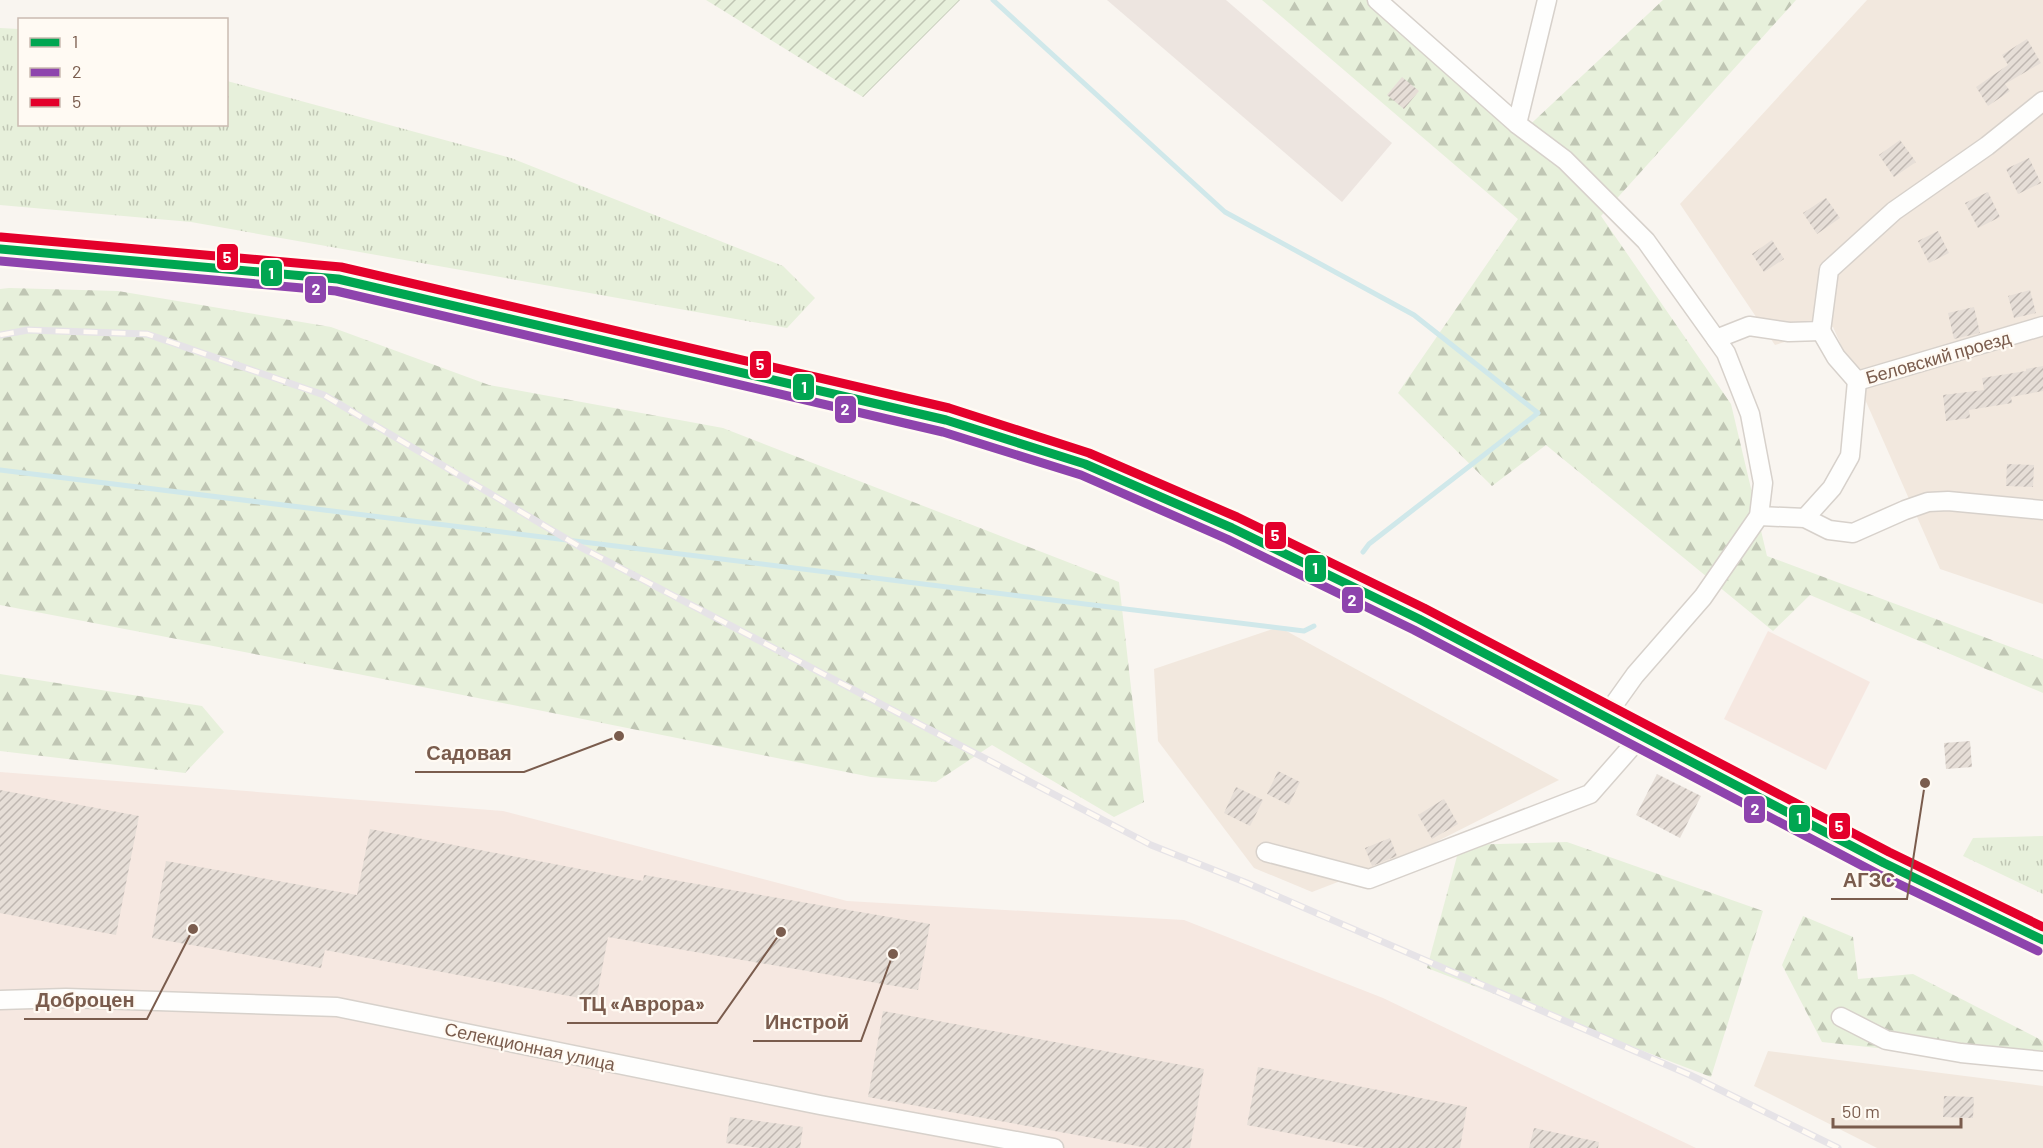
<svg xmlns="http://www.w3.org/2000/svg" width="2043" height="1148" font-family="Barlow,sans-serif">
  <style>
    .residential { fill: #f2e8de }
    .commercial { fill: #f6e8e1 }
    .industrial { fill: #ede5e0 }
    .grass { fill: url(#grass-tufts) }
    .forest { fill: url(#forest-firs) }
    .garden { fill: url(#garden-furrows) }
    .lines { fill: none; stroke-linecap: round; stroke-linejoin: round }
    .stream { stroke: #d0e8ea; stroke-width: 5 }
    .building { fill: url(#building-hatch) }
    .minor-casing { stroke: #d7d1cb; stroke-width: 21 }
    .major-casing { stroke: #dad1cc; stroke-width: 26 }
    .minor { stroke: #fefefd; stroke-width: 18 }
    .major { stroke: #f3eee8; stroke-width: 22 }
    .rail-casing { stroke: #e6e3e7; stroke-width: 7 }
    .rail { stroke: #fffaf3; stroke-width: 4.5; stroke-dasharray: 14; stroke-linecap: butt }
    .bus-1-casing { stroke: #fffaf3; stroke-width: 14 }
    .bus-2-casing { stroke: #fffaf3; stroke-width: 14 }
    .bus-3-casing { stroke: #fffaf3; stroke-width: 14 }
    .bus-1 { stroke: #00a651; stroke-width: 9 }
    .bus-2 { stroke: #8e44ad; stroke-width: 9 }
    .bus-3 { stroke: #e4002b; stroke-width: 9 }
    .labels { text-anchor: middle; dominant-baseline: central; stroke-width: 4.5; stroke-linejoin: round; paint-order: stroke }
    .street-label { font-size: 18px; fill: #7a5c4d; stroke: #fffaf3 }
    .leader { fill: none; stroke: #7a5c4d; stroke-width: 2 }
    .callout-dot { fill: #7a5c4d; stroke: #fffaf3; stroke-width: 2 }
    .callout-label { font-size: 20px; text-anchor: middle; font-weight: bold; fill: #7a5c4d; stroke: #fffaf3; stroke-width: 4.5; stroke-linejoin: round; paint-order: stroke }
    .line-badge { stroke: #fffaf3; stroke-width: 2 }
    .badge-label { font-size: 16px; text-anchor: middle; font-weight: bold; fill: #fff }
  </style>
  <defs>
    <pattern id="grass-tufts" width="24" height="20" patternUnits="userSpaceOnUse" patternTransform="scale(1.5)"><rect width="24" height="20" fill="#e7f0db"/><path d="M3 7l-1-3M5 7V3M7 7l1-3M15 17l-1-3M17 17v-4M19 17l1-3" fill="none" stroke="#c0c6b4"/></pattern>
    <pattern id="forest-firs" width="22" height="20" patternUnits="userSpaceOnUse" patternTransform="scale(1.5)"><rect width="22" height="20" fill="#e7f0db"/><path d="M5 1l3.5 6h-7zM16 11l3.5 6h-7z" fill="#c0c6b4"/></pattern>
    <pattern id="garden-furrows" width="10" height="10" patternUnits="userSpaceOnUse" patternTransform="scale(1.5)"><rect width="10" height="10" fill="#e7f0db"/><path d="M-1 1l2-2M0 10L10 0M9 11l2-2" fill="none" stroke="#c0c6b4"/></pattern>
    <pattern id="building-hatch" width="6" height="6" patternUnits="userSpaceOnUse" patternTransform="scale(1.5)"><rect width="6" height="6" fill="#e6ded7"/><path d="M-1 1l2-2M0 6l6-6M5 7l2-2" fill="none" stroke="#bfb7b1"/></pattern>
  </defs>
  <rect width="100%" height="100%" fill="#f9f5f0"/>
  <g class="residential">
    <polygon points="1867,0 2043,0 2043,604 1940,569 1833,327 1775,345 1680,204"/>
    <polygon points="1279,627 1559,780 1418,851 1312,892 1254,868 1158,741 1154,669"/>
    <polygon points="1768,1051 2043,1086 2043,1148 1877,1148 1754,1086"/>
  </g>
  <g class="commercial">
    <polygon points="1768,631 1870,682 1826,770 1724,719"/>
    <polygon points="0,772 503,811 847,901 1184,920 1383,998 1696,1148 0,1148"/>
  </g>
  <polygon class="industrial" points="1107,0 1226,0 1392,143 1342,202"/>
  <g class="grass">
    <polygon points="0,28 19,29 20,124 226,124 227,81 511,158 783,266 815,298 787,328 191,222 0,205"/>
    <polygon points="2043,836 2043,894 1963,856 1973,838"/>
  </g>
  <g class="forest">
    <polygon points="1262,0 1373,0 1522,132 1663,0 1796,0 1601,216 1731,404 1767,556 2043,659 2043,693 1810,595 1773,631 1546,445 1492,486 1398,393 1518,219"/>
    <polygon points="9,288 118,291 331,327 489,385 723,428 1119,582 1144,802 1114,817 992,745 936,782 871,777 358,674 0,605 0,289"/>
    <polygon points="0,674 202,706 224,732 185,773 0,751"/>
    <polygon points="1567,842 1763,911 1711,1077 1427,968 1460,845"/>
    <polygon points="1803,916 1853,937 1858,979 1913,974 2043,1041 2043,1066 1822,1042 1782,965"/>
  </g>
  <polygon class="garden" points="706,0 960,0 863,97"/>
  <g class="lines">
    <g class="stream">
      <polyline points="993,0 1225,212 1414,315 1538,413 1369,544 1363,552"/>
      <polyline points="0,470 1304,631 1314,626"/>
    </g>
  </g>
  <g class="building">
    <polygon points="2027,39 2041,63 2005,84 2010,91 1988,106 1976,87 2008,65 2002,55"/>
    <polygon points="1402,77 1419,91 1404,109 1387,95"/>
    <polygon points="1900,140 1916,162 1894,177 1879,155"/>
    <polygon points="2029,158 2041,183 2018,194 2006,169"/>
    <polygon points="1988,192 2000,217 1978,228 1965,203"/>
    <polygon points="1826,198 1840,218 1817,234 1803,213"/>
    <polygon points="1938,231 1949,253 1929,263 1918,241"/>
    <polygon points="1772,240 1784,259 1764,272 1752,254"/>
    <polygon points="2030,290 2036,313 2014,318 2008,296"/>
    <polygon points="1974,307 1980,333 1954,339 1948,313"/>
    <polygon points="2043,366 2043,391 2011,397 2012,403 1969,410 1970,418 1946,421 1943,395 1984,390 1982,378 2026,371 2026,369"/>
    <polygon points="2007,464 2034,465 2033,487 2006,486"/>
    <polygon points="1970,741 1972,767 1946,769 1944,743"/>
    <polygon points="1278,771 1300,782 1289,805 1267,794"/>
    <polygon points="1657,774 1701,796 1680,838 1636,815"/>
    <polygon points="1236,787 1263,800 1250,826 1224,813"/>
    <polygon points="0,790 139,816 116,935 0,913"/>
    <polygon points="1444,799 1458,824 1432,839 1418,815"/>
    <polygon points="370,829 643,881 644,875 930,924 918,990 608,937 596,1001 325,950 321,968 152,938 166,861 357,895"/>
    <polygon points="1390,838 1397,856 1372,866 1365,848"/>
    <polygon points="883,1011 1204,1069 1190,1148 1148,1148 868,1097"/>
    <polygon points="1258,1067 1467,1107 1460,1148 1366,1148 1247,1125"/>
    <polygon points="1944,1096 1974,1097 1973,1118 1943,1117"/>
    <polygon points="730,1117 803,1127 800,1148 760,1148 726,1143"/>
    <polygon points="1534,1128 1599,1142 1598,1148 1529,1148"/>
  </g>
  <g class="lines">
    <g class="minor-casing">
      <g id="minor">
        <polyline points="1377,0 1517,124 1565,160 1646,241 1726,353 1750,414 1763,483 1759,516 1703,597 1635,675 1605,717"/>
        <polyline points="1517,124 1547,0"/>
        <polyline points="1821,331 1836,357 1857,381 2043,326"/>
        <polyline points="1716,339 1749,326 1789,332 1821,331 1829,270 1894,211 1987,146 2043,101"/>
        <polyline points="1759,516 1805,518 1829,530 1853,533 1905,510 1928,502 1948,501 2043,510"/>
        <polyline points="1805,518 1832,488 1850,456 1857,381"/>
        <polyline points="1266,852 1369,879 1590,794 1641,736"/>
        <polyline points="0,1000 66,998 337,1007 820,1105 1054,1148"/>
        <polyline points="1841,1017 1886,1040 1961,1053 2043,1061"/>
      </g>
    </g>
    <g class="major-casing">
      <polyline id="major" points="0,249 338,279 946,420 1085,464 1232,528 1419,619 1884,863 2043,940"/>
    </g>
    <use href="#minor" class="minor"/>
    <use href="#major" class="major"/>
    <g class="rail-casing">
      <polyline id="rail" points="0,335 28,330 147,334 324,395 582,548 1151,845 1247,883 1690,1075 1838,1148"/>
    </g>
    <use href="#rail" class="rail"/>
    <g class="bus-1-casing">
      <polyline id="bus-1" points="0,249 338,279 946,420 1085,464 1232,528 1419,619 1884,863 2043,940"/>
    </g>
    <g class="bus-2-casing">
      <polyline id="bus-2" points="0,261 336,291 943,432 1081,475 1227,539 1414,630 1878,874 2038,951"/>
    </g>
    <g class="bus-3-casing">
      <polyline id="bus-3" points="1,237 341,267 949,408 1089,453 1237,517 1424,608 1889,852 2043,927"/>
    </g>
    <use href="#bus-1" class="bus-1"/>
    <use href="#bus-2" class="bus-2"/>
    <use href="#bus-3" class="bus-3"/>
  </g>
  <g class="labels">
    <g class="street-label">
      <text transform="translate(1938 357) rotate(-16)">Беловский проезд</text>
      <text transform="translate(530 1046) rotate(12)">Селекционная улица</text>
    </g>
  </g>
  <path class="leader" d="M619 736L524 772H415M1925 783L1907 899H1831M193 929L147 1019H24M781 932L717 1023H567M893 954L861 1041H753"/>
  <g class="callout-dot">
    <circle cx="619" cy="736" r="6"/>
    <circle cx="1925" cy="783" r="6"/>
    <circle cx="193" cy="929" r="6"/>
    <circle cx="781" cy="932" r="6"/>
    <circle cx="893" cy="954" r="6"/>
  </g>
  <g class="callout-label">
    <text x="469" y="760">Садовая</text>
    <text x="1869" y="887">АГЗС</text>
    <text x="85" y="1007">Доброцен</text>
    <text x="642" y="1011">ТЦ «Аврора»</text>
    <text x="807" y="1029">Инстрой</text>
  </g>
  <g class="line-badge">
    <rect x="216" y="243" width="23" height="28" rx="6" fill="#e4002b"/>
    <rect x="260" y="259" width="23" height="28" rx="6" fill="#00a651"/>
    <rect x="304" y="275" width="23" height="29" rx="6" fill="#8e44ad"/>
    <rect x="749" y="350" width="23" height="29" rx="6" fill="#e4002b"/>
    <rect x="792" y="373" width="23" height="28" rx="6" fill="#00a651"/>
    <rect x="834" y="395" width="23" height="29" rx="6" fill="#8e44ad"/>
    <rect x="1264" y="521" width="23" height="29" rx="6" fill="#e4002b"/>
    <rect x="1304" y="554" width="23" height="29" rx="6" fill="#00a651"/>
    <rect x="1341" y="586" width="23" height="28" rx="6" fill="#8e44ad"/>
    <rect x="1743" y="795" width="23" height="29" rx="6" fill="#8e44ad"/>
    <rect x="1788" y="804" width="23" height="29" rx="6" fill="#00a651"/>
    <rect x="1828" y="812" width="23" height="28" rx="6" fill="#e4002b"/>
  </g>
  <g class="badge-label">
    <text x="227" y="263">5</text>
    <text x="271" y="279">1</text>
    <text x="316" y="295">2</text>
    <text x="760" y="370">5</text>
    <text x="804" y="393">1</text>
    <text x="845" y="415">2</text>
    <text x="1275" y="541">5</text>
    <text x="1315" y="574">1</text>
    <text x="1352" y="606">2</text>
    <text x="1755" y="815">2</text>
    <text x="1799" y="824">1</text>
    <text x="1839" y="832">5</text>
  </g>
  <rect x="18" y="18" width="210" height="108" fill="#fffaf3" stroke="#cabbb1" stroke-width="1.5"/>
  <rect x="30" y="38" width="30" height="9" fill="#00a651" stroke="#cabbb1" stroke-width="1.5"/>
  <text x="72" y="48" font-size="18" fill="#7a5c4d">1</text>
  <rect x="30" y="68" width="30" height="9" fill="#8e44ad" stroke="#cabbb1" stroke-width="1.5"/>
  <text x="72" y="78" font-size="18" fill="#7a5c4d">2</text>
  <rect x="30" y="98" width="30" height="9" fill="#e4002b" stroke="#cabbb1" stroke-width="1.5"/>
  <text x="72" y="108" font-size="18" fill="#7a5c4d">5</text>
  <path d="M1833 1118v9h128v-9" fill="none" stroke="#7a5c4d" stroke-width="3"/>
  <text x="1842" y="1118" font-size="18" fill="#7a5c4d" stroke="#fffaf3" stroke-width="4.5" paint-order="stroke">50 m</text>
</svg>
